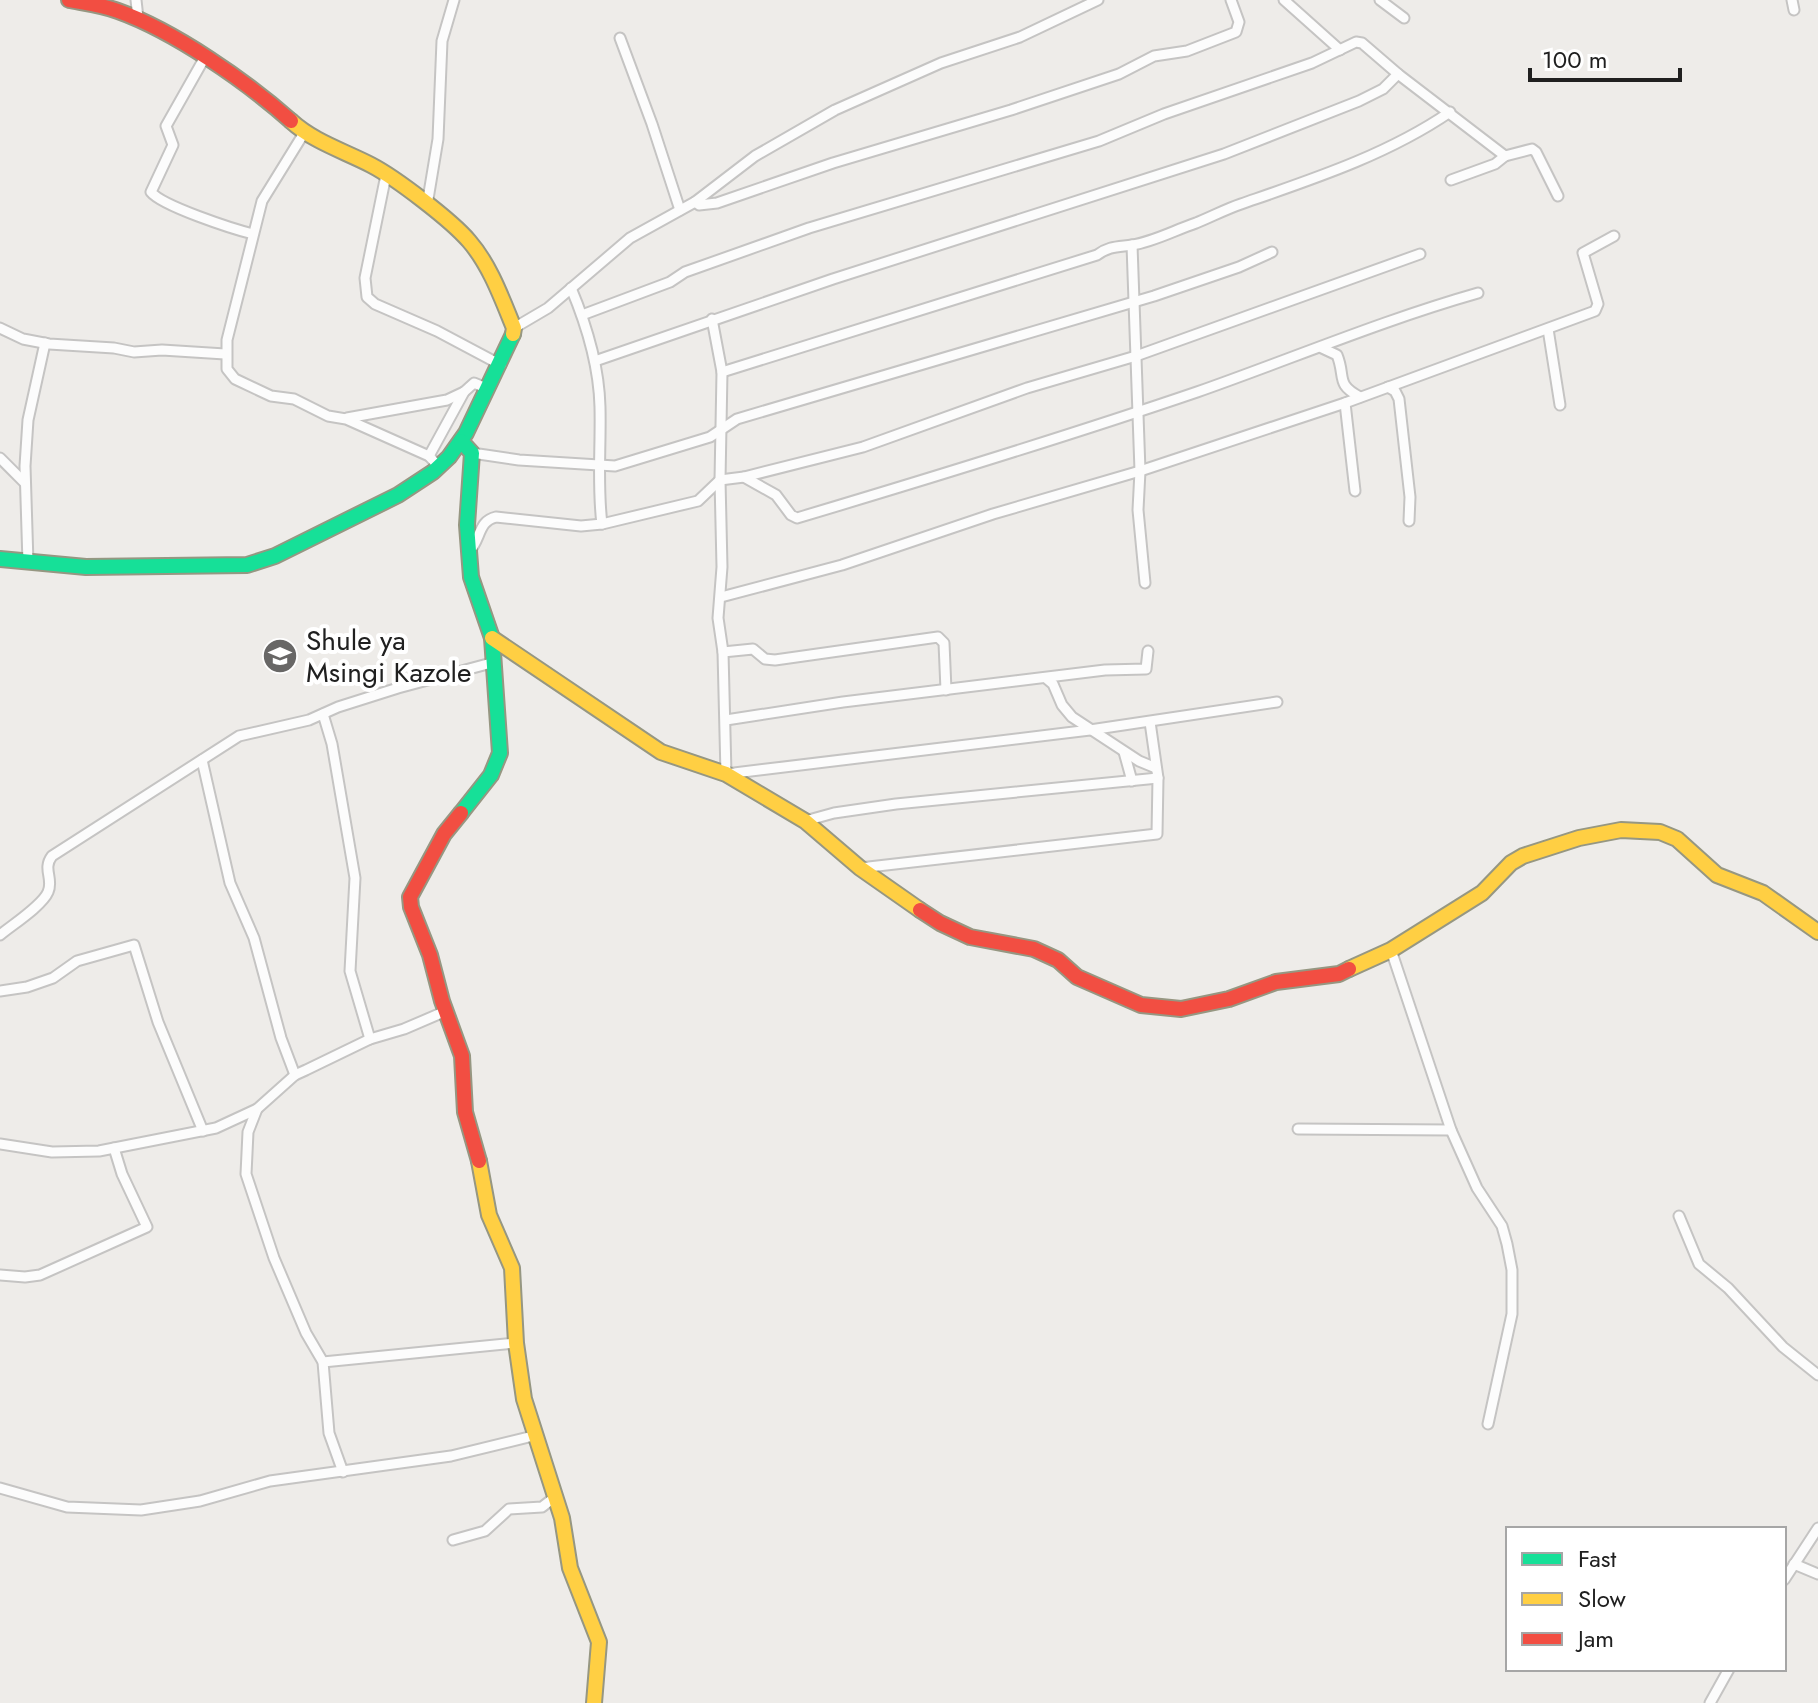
<svg xmlns="http://www.w3.org/2000/svg" width="1818" height="1703" font-family="Jost,sans-serif">
  <style>
    .lines { fill: none; stroke-linecap: round; stroke-linejoin: round }
    .street-casing { stroke: #c5c4c3; stroke-width: 13 }
    .fast-casing { stroke: #969782; stroke-width: 18 }
    .slow-casing { stroke: #969782; stroke-width: 18 }
    .jam-casing { stroke: #969782; stroke-width: 18 }
    .street { stroke: #fcfcfc; stroke-width: 9 }
    .fast { stroke: #16e098; stroke-width: 14 }
    .slow { stroke: #ffcf43; stroke-width: 14 }
    .jam { stroke: #f24e42; stroke-width: 14 }
    .labels { text-anchor: middle; dominant-baseline: central; stroke-width: 8; stroke-linejoin: round; paint-order: stroke }
    .poi-label { font-size: 28px; fill: #202020; stroke: #fff; text-anchor: start }
  </style>
  <rect width="100%" height="100%" fill="#eeece9"/>
  <g class="lines">
    <g class="street-casing">
      <g id="street">
        <polyline points="136,0 138,18"/>
        <polyline points="1284,0 1340,50"/>
        <polyline points="1380,0 1404,18"/>
        <polyline points="1792,0 1794,10"/>
        <polyline points="620,38 652,124 680,210"/>
        <path d="M205 57 166 126 173 145 151 192C162 206 233 229 253 234"/>
        <polyline points="304,133 262,201 227,340 227,369 235,379 271,396 294,399 328,416 346,419 429,456 439,467"/>
        <polyline points="386,175 365,278 367,297 375,304 437,331 501,365"/>
        <polyline points="1451,180 1495,164 1505,156 1532,149 1536,152 1558,196"/>
        <polyline points="695,202 699,205 717,203 833,163 1011,110 1119,74 1154,56 1187,51 1236,32 1239,22 1231,0"/>
        <polyline points="427,205 438,139 442,41 454,0"/>
        <polyline points="1132,245 1140,471 1138,510 1145,583"/>
        <path d="M571 288C587 326 599 366 600 407 601 447 597 485 602 524"/>
        <polyline points="582,315 670,282 685,272 809,228 1099,141 1164,114 1312,63 1356,42 1362,43 1398,74 1505,156"/>
        <polyline points="712,319 722,372 720,480 722,567 718,618 723,652 726,774 1090,730 1277,702"/>
        <polyline points="0,328 23,339 49,344 114,348 134,352 162,350 225,354"/>
        <polyline points="514,328 548,308 630,238 695,202 755,156 835,110 941,63 1020,37 1098,0"/>
        <polyline points="1548,329 1560,405"/>
        <path d="M1322 348 1337 355C1346 377 1335 384 1360 397"/>
        <polyline points="595,361 833,279 1224,154 1359,101 1383,89 1398,74"/>
        <path d="M722 372 1097 255C1109 246 1117 247 1132 245 1153 242 1175 230 1196 223 1211 217 1226 209 1241 204 1313 179 1387 155 1450 112"/>
        <polyline points="1388,387 1395,391 1399,399 1410,497 1409,521"/>
        <polyline points="1345,403 1355,491"/>
        <polyline points="347,418 447,400 464,392"/>
        <polyline points="472,453 519,460 615,466 710,437 737,419 1154,296 1239,267 1272,252"/>
        <polyline points="429,456 464,392 474,383 486,388"/>
        <polyline points="0,458 25,483"/>
        <path d="M744 477 776 495 791 515 797 518C931 478 1065 437 1197 392 1291 359 1383 320 1478 293"/>
        <path d="M469 552C481 539 478 521 496 517L581 526 602 524 698 501 720 480 744 477 863 447 1027 388 1136 356 1420 254"/>
        <polyline points="28,563 25,466 28,420 45,343"/>
        <polyline points="721,597 842,565 993,514 1140,471 1345,403 1595,311 1598,304 1583,253 1614,236"/>
        <polyline points="723,652 753,649 765,659 775,660 938,637 944,643 946,690"/>
        <polyline points="1047,679 1053,684 1062,705 1072,717 1139,761 1156,768"/>
        <polyline points="323,714 332,744 355,878 350,971 370,1039"/>
        <polyline points="726,720 843,702 1105,670 1146,669 1148,651"/>
        <polyline points="1124,752 1132,781"/>
        <polyline points="202,760 230,883 254,938 281,1038 295,1075"/>
        <polyline points="805,821 834,813 896,804 1158,778"/>
        <polyline points="860,868 1157,834 1158,778 1150,722"/>
        <path d="M0 935C12 925 42 906 48 892 54 879 42 869 52 856L239 736 309 720 338 707 398 688 495 662"/>
        <polyline points="1391,950 1451,1130 1477,1188 1502,1226 1507,1244 1512,1270 1512,1314 1488,1424"/>
        <polyline points="0,991 27,987 53,978 77,961 134,945 158,1022 203,1131"/>
        <polyline points="257,1109 248,1132 246,1174 274,1258 306,1333 323,1362 329,1433 343,1472"/>
        <polyline points="1298,1129 1451,1130"/>
        <polyline points="0,1144 52,1152 99,1151 216,1128 257,1109 295,1075 306,1070 370,1039 404,1029 446,1011"/>
        <polyline points="1679,1216 1699,1264 1728,1288 1783,1347 1818,1375"/>
        <polyline points="0,1275 25,1277 40,1275 147,1227 122,1174 114,1148"/>
        <polyline points="323,1362 516,1343"/>
        <polyline points="0,1488 67,1507 141,1510 200,1501 270,1481 451,1456 537,1435"/>
        <polyline points="453,1540 485,1531 509,1509 542,1507 555,1497"/>
        <polyline points="1794,1564 1818,1574"/>
        <polyline points="1784,1580 1818,1528"/>
        <polyline points="1710,1703 1729,1669"/>
      </g>
    </g>
    <g class="fast-casing">
      <g id="fast">
        <polyline points="0,559 86,567 247,565 275,556 398,495 433,472 449,457 466,433 513,334"/>
        <polyline points="461,813 491,775 500,753 492,638 471,577 467,525 472,453 461,441"/>
      </g>
    </g>
    <g class="slow-casing">
      <g id="slow">
        <path d="M291 121C314 142 344 151 371 165 396 178 451 220 469 241 490 265 502 299 514 328L513 334"/>
        <polyline points="492,638 661,752 726,774 805,821 860,868 920,910"/>
        <polyline points="1349,969 1391,950 1482,893 1511,863 1523,856 1579,838 1621,830 1660,832 1677,839 1717,875 1763,893 1818,932"/>
        <polyline points="479,1161 489,1215 512,1268 516,1343 524,1399 562,1518 570,1568 599,1642 594,1703"/>
      </g>
    </g>
    <g class="jam-casing">
      <g id="jam">
        <path d="M69 0C85 3 102 5 118 11 174 31 246 81 291 121"/>
        <polyline points="461,813 444,834 410,897 411,907 430,955 442,1001 462,1056 465,1112 479,1161"/>
        <polyline points="920,910 940,923 970,937 1034,949 1058,960 1077,977 1141,1005 1181,1009 1229,999 1276,982 1339,974 1349,969"/>
      </g>
    </g>
    <use href="#street" class="street"/>
    <use href="#fast" class="fast"/>
    <use href="#slow" class="slow"/>
    <use href="#jam" class="jam"/>
  </g>
  <defs>
    <g id="school-disc" transform="scale(1.8)"><circle r="9.5" fill="#686766" stroke="#fff"/><path d="M0-5L7-2L0 1L-7-2ZM-4 1L0 2.5L4 1V4Q0 6-4 4Z" fill="#fff"/></g>
  </defs>
  <g fill-rule="evenodd">
    <use href="#school-disc" x="280" y="656"/>
  </g>
  <g class="labels">
    <g class="poi-label">
      <text x="306" y="640">Shule ya<tspan x="306" dy="32">Msingi Kazole</tspan></text>
    </g>
  </g>
  <rect x="1506" y="1527" width="280" height="144" fill="#ffffff" stroke="#a6a6a6" stroke-width="2"/>
  <rect x="1522" y="1553" width="40" height="12" fill="#16e098" stroke="#a6a6a6" stroke-width="2"/>
  <text x="1578" y="1567" font-size="24" fill="#202020">Fast</text>
  <rect x="1522" y="1593" width="40" height="12" fill="#ffcf43" stroke="#a6a6a6" stroke-width="2"/>
  <text x="1578" y="1607" font-size="24" fill="#202020">Slow</text>
  <rect x="1522" y="1633" width="40" height="12" fill="#f24e42" stroke="#a6a6a6" stroke-width="2"/>
  <text x="1578" y="1647" font-size="24" fill="#202020">Jam</text>
  <path d="M1530 68v12h150v-12" fill="none" stroke="#202020" stroke-width="4"/>
  <text x="1542" y="68" font-size="24" fill="#202020" stroke="#ffffff" stroke-width="6" paint-order="stroke">100 m</text>
</svg>
